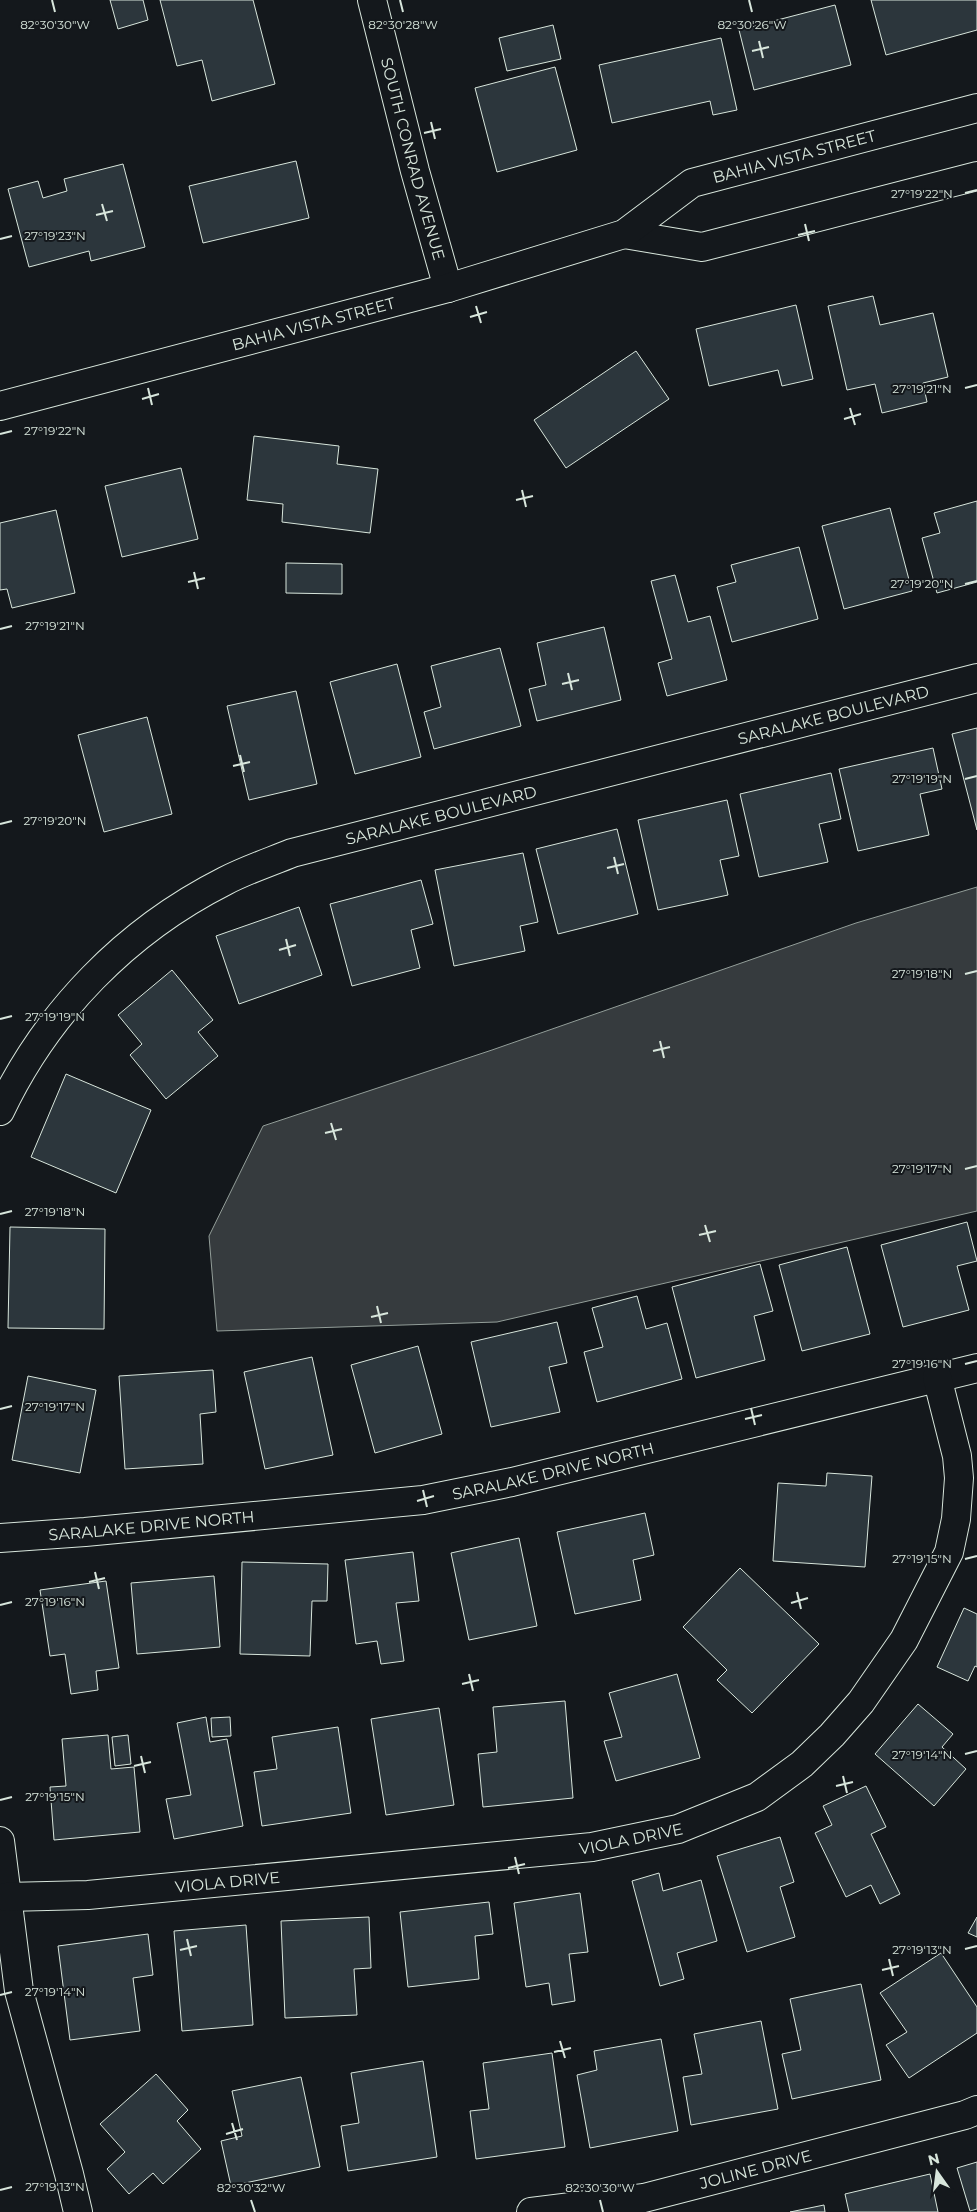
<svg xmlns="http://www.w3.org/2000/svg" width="977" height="2212" font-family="Montserrat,sans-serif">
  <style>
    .water { fill: #363b3e; stroke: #939e99 }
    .building { fill: #2c363c; stroke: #d8e6dc }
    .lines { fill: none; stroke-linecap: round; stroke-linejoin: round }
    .minor-casing { stroke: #d8e6dc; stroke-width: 30 }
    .tertiary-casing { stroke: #d8e6dc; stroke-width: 30 }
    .minor { stroke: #14181c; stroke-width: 28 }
    .tertiary { stroke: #14181c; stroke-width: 28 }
    .ticks { fill: none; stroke: #d8e6dc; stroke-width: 2 }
    .labels { text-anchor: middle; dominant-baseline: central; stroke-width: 4; stroke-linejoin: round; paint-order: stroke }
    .street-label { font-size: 16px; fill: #d8e6dc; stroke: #14181c }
    .ticks-label { font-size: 12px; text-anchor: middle; fill: #d8e6dc; stroke: #14181c; stroke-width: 4; stroke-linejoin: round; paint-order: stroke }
  </style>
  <rect width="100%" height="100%" fill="#14181c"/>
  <polygon class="water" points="977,887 977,1211 497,1322 217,1331 209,1236 263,1126 492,1050 856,923"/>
  <g class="building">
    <polygon points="110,0 143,0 148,20 118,29"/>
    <polygon points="160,0 253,0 275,84 212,101 202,60 177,66"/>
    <polygon points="871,0 977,0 977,30 886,55"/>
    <polygon points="835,5 851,65 754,90 739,30"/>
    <polygon points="553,25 561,59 507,71 499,38"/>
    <polygon points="721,38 737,110 713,115 710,101 612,123 599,65"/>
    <polygon points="555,67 577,150 497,172 475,88"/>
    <polygon points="296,161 309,218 203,243 189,186"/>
    <polygon points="123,164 145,247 91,261 89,251 29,267 8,189 38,181 43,198 67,191 64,179"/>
    <polygon points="873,296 880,325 933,313 948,377 923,383 927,402 882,413 875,384 847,390 828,306"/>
    <polygon points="796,305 813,379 782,386 778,370 709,386 696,329"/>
    <polygon points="636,351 669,399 566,468 534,420"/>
    <polygon points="254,436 339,446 337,464 378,469 370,533 282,522 283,504 247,500"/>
    <polygon points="181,468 198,539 122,557 105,486"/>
    <polygon points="977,501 977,582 937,593 922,538 940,533 934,513"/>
    <polygon points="890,508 912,591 844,609 822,526"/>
    <polygon points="56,510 75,593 12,608 7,589 0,590 0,523"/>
    <polygon points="799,547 818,619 732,642 717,587 736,582 731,565"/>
    <polygon points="286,563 342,564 342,594 286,593"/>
    <polygon points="675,575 688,622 710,616 727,680 667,696 658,663 672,659 651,581"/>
    <polygon points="604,627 621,700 537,721 529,689 546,685 537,643"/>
    <polygon points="500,648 521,726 434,749 424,712 441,707 431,666"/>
    <polygon points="397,664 421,757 355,774 330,682"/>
    <polygon points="296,691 317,784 249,800 227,706"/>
    <polygon points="147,717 172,814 104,832 78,735"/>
    <polygon points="977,728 977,830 952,734"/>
    <polygon points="933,748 942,789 920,794 929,835 858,851 839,769"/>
    <polygon points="831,773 841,819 819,824 828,862 759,877 740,794"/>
    <polygon points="727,800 739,856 720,860 728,895 658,910 638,820"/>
    <polygon points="617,829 638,914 558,934 536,849"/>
    <polygon points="523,853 538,922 520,926 525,951 454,966 435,870"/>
    <polygon points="421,880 433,924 411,930 420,968 352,986 330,904"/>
    <polygon points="299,907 322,975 239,1004 216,936"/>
    <polygon points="172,970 213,1020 198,1032 218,1056 166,1099 130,1055 142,1044 118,1015"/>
    <polygon points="66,1074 151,1110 116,1193 31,1157"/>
    <polygon points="967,1222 977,1261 957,1266 969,1310 903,1327 881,1245"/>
    <polygon points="10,1227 105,1229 104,1329 8,1328"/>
    <polygon points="847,1247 870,1334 802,1351 779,1265"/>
    <polygon points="760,1264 773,1311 754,1316 765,1360 696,1378 672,1287"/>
    <polygon points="637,1296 646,1329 667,1323 682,1379 597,1402 584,1352 603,1347 592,1308"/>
    <polygon points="557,1322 567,1363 549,1367 560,1412 491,1427 471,1342"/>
    <polygon points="418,1346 442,1434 375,1453 351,1365"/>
    <polygon points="312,1357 333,1455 265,1469 244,1372"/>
    <polygon points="213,1370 216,1412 200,1414 203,1464 125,1469 119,1376"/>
    <polygon points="28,1376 96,1390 80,1473 12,1460"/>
    <polygon points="827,1473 872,1476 865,1567 773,1561 778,1483 826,1486"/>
    <polygon points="645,1513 654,1555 633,1560 641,1600 575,1614 557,1532"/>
    <polygon points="519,1538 537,1626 469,1640 451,1553"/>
    <polygon points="413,1552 419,1601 396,1603 404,1661 381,1664 377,1641 356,1644 345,1560"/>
    <polygon points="242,1562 328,1564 327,1601 312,1601 310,1656 240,1654"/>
    <polygon points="740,1568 819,1644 752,1713 717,1680 727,1670 683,1627"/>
    <polygon points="214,1576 220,1647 137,1654 131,1583"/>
    <polygon points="106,1581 119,1668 96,1671 98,1690 71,1694 65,1654 50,1656 40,1590"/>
    <polygon points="964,1608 977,1614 977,1667 975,1666 968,1681 937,1667"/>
    <polygon points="677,1674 700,1758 616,1781 604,1741 622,1737 609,1693"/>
    <polygon points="565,1701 573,1798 483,1807 478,1754 497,1752 493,1707"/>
    <polygon points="918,1704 953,1734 942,1747 966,1769 934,1806 875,1754"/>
    <polygon points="439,1708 454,1805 386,1815 371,1719"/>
    <polygon points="206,1717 210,1742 227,1739 243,1826 174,1839 166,1799 191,1795 177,1723"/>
    <polygon points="230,1717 231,1736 212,1737 211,1718"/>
    <polygon points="338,1727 351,1813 262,1826 254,1772 277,1769 272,1737"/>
    <polygon points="108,1735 111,1769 134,1767 140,1832 54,1840 50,1787 66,1786 62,1739"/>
    <polygon points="128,1735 131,1764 115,1766 112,1737"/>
    <polygon points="866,1786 886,1827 871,1834 900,1894 880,1904 871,1885 846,1897 815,1833 832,1825 823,1806"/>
    <polygon points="780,1837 794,1882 780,1887 795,1937 747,1952 717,1856"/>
    <polygon points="659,1873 663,1891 701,1880 717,1941 677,1953 684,1979 660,1986 632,1881"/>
    <polygon points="580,1893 588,1952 569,1954 575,2001 552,2005 549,1983 526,1987 514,1903"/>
    <polygon points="489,1902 493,1934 475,1936 479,1979 408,1987 400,1912"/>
    <polygon points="369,1917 371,1968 354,1969 357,2015 285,2018 281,1921"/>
    <polygon points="977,1917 977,1937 968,1933"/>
    <polygon points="246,1925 253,2025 182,2031 174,1931"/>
    <polygon points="148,1934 153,1975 133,1978 140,2031 70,2040 58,1946"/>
    <polygon points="941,1953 977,2007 977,2033 909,2078 886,2045 907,2032 880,1993"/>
    <polygon points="861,1984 881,2080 792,2099 782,2054 801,2050 790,1999"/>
    <polygon points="761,2021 778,2109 691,2125 683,2077 702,2074 694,2034"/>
    <polygon points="661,2039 678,2131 590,2148 577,2075 597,2070 594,2051"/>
    <polygon points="552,2053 565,2147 476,2159 470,2111 489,2109 483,2063"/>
    <polygon points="423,2061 437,2157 348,2171 341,2126 359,2123 351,2073"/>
    <polygon points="156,2074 188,2110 177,2121 201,2149 163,2184 153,2173 129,2194 107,2169 125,2152 100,2124"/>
    <polygon points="301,2077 320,2167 231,2186 221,2141 242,2136 232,2091"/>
    <polygon points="977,2162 977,2209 970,2211 957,2168"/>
    <polygon points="930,2174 938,2212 849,2212 845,2194"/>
    <polygon points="824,2205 825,2212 790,2212"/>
  </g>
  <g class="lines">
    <g class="minor-casing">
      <g id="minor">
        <path id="s1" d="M372 0 415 171 448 288"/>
        <path id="s2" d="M0 1111C47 1012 126 931 225 881 246 870 270 862 292 853L977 678"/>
        <path id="s3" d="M0 1538 85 1532 423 1500 512 1482 977 1368"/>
        <polyline points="0,1841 19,1991 69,2174 78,2212"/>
        <path id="s4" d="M6 1897 88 1895 592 1847 678 1829 757 1797 802 1764 832 1735 861 1702 904 1640 949 1552 956 1519 959 1478 957 1456 937 1377"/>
        <path id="s5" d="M531 2212 644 2198 965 2115 977 2110"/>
      </g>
    </g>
    <g class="tertiary-casing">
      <g id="tertiary">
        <polyline points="624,234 702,247 977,176"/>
        <path id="s6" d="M0 406 448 288 624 234 692 183 977 108"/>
      </g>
    </g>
    <use href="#minor" class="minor"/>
    <use href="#tertiary" class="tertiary"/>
  </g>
  <path class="ticks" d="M52 0 55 12M400 0 403 12M749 0 752 12M759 41 763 58M752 51 769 47M431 122 435 139M424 133 441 129M965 193 977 190M102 204 107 221M96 215 113 211M805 224 809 241M798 235 815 231M0 239 12 236M476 306 481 323M470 317 487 312M148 388 152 405M965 388 977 385M142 399 159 394M850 408 855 425M844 419 861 414M0 434 12 431M522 490 526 507M516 500 533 496M194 572 198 589M188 582 205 578M965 584 977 581M0 629 12 626M568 673 572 690M562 684 579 680M240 755 244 772M233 766 250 762M965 779 977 776M0 824 12 821M614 857 618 874M607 868 624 864M286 939 290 956M279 950 296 945M965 974 977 971M0 1019 12 1016M660 1041 664 1058M653 1051 670 1047M331 1123 336 1140M325 1133 342 1129M965 1169 977 1166M0 1214 12 1211M705 1225 710 1242M699 1235 716 1231M377 1306 381 1323M371 1317 388 1313M965 1364 977 1361M751 1408 755 1425M0 1409 12 1406M745 1419 762 1415M423 1490 427 1507M417 1501 434 1496M965 1559 977 1556M95 1572 99 1589M89 1582 105 1578M797 1592 801 1609M791 1603 808 1598M0 1605 12 1602M469 1674 473 1691M462 1684 479 1680M965 1754 977 1751M141 1756 145 1773M134 1766 151 1762M843 1776 847 1793M836 1786 853 1782M0 1800 12 1797M515 1857 519 1874M508 1868 525 1864M187 1939 191 1956M965 1949 977 1946M180 1950 197 1946M889 1959 893 1976M882 1970 899 1966M0 1995 12 1992M560 2041 565 2058M554 2052 571 2048M232 2123 237 2140M226 2134 243 2129M0 2190 12 2187M251 2200 255 2212M600 2200 603 2212"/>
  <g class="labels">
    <g class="street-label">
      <text stroke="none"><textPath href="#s6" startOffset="838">BAHIA VISTA STREET</textPath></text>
      <text stroke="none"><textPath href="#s1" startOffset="164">SOUTH CONRAD AVENUE</textPath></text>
      <text stroke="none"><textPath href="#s6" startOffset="324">BAHIA VISTA STREET</textPath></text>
      <text stroke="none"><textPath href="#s2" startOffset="959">SARALAKE BOULEVARD</textPath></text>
      <text stroke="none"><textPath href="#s2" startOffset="554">SARALAKE BOULEVARD</textPath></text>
      <text stroke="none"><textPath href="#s3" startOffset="558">SARALAKE DRIVE NORTH</textPath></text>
      <text stroke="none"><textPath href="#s3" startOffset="152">SARALAKE DRIVE NORTH</textPath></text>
      <text stroke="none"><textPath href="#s4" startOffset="628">VIOLA DRIVE</textPath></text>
      <text stroke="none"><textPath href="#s4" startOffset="222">VIOLA DRIVE</textPath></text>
      <text stroke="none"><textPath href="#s5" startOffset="229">JOLINE DRIVE</textPath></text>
    </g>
  </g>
  <g class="ticks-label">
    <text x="55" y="29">82°30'30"W</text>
    <text x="403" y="29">82°30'28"W</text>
    <text x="752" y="29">82°30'26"W</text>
    <text x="922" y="198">27°19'22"N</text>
    <text x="55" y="240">27°19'23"N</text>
    <text x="922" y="393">27°19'21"N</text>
    <text x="55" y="435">27°19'22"N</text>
    <text x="922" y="588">27°19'20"N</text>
    <text x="55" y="630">27°19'21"N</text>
    <text x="922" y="783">27°19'19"N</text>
    <text x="55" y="825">27°19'20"N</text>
    <text x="922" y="978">27°19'18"N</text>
    <text x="55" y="1021">27°19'19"N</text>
    <text x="922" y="1173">27°19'17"N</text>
    <text x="55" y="1216">27°19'18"N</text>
    <text x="922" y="1368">27°19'16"N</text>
    <text x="55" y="1411">27°19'17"N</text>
    <text x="922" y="1563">27°19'15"N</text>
    <text x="55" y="1606">27°19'16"N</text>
    <text x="922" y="1759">27°19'14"N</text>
    <text x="55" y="1801">27°19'15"N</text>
    <text x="922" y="1954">27°19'13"N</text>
    <text x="55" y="1996">27°19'14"N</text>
    <text x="55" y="2191">27°19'13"N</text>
    <text x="251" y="2192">82°30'32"W</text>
    <text x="600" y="2192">82°30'30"W</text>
  </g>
  <g transform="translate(937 2172) rotate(346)" stroke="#14181c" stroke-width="4" paint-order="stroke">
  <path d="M0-4L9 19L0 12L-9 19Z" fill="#d8e6dc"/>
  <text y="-8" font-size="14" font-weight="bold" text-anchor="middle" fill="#d8e6dc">N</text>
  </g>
</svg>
